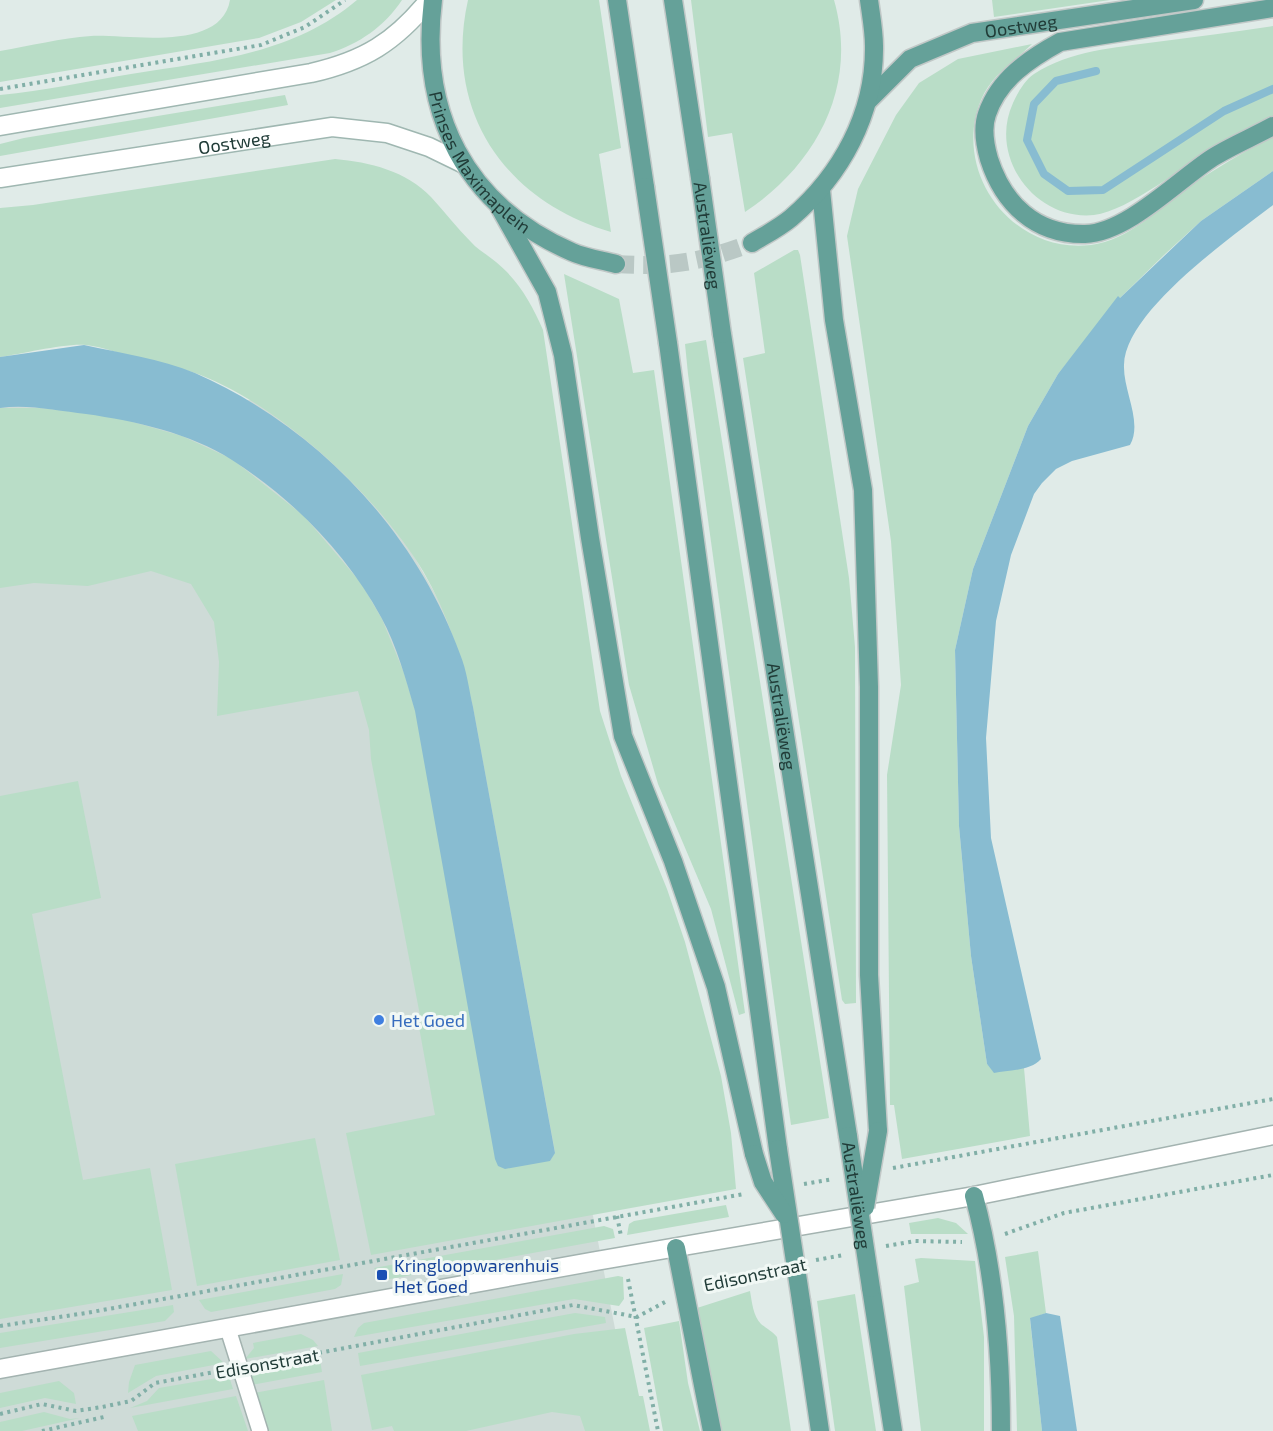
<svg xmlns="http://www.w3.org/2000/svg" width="1273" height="1431" font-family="'Exo 2',sans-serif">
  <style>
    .built { fill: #cedbd7 }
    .green { fill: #b9ddc7 }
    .water { fill: #88bcd1 }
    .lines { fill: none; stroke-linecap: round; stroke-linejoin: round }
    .stream { stroke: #88bcd1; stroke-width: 8 }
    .primary-tunnel { stroke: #bac8c5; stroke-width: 18; stroke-dasharray: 18 9; stroke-linecap: butt }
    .service-casing { stroke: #a3b3b0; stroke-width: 18 }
    .tertiary-casing { stroke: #a3b3b0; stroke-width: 21 }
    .secondary-casing { stroke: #9fb7b1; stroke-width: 21 }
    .primary-casing { stroke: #c1c8c7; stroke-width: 21 }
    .path { stroke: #81afa7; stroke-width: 4; stroke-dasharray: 3 4.5; stroke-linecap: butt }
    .service { stroke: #fff; stroke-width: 15 }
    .tertiary { stroke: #fff; stroke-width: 18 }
    .secondary { stroke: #fff; stroke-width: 18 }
    .primary { stroke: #65a199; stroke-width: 18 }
    .primary-bridge-casing { stroke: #c1c8c7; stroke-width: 21; stroke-linecap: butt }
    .primary-bridge { stroke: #65a199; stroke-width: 18 }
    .shop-dot { fill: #3f7fe0; stroke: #f1f8f5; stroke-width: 2 }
    .transit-dot { fill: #1a4fb4; stroke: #f1f8f5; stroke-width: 2 }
    .labels { text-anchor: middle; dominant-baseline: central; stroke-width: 6; stroke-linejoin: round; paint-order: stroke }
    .street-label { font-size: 18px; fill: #213c38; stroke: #f1f8f5 }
    .shop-label { font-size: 18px; fill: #366cbe; stroke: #f1f8f5; text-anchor: start }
    .transit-label { font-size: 18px; fill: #164399; stroke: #f1f8f5; text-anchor: start }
  </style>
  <rect width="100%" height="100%" fill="#e0ebe8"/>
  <polygon class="built" points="0,400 326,400 491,693 635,1431 0,1431"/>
  <g class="green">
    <path d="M230 0H336L301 22 259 38 0 82V51C30 46 61 38 91 36 127 34 221 53 230 0Z"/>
    <path d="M357 0H402C385 26 359 44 330 53L0 108V95C44 91 87 81 131 74 211 61 292 55 357 0Z"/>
    <path d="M468 0H599L621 148 599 154 611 232C505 201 443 111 468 0Z"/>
    <path d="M691 0H834C859 87 816 165 745 212L732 133 708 137Z"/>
    <polygon points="992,0 1110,0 994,17"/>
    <path d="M1273 26V118C1255 127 1237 134 1220 144 1187 163 1129 211 1094 215 1035 221 988 157 1013 103 1018 92 1025 80 1034 74 1071 50 1114 48 1156 42 1195 37 1234 32 1273 26Z"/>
    <path d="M1032 44C1013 63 992 74 981 100 951 172 1013 255 1091 245 1129 240 1157 210 1187 188 1215 169 1243 152 1273 137V171L1201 221 1164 255 1120 298 1058 374 1028 426 973 569 955 650 959 826 971 956 987 1064 994 1072 1024 1068 1030 1136 902 1159 894 1105H890L887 775 901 685 891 541 847 236 858 189 896 115 919 83 958 59Z"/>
    <polygon points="285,95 288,105 0,156 0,144 24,138"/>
    <path d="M335 159C370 162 406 171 431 197 445 212 457 228 471 242 478 250 488 255 496 262 518 280 532 304 543 330L600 711 621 776 667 889 685 942 721 1076 731 1133 736 1189 371 1255 346 1133 435 1115 419 1027 422 1026 371 759 369 730 358 691 217 716 219 662 214 622 191 584 151 571 88 586 34 583 0 588V408H40L112 416 182 436 232 459 304 516 361 583 382 619 404 673 550 1161 555 1152 473 707C462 660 448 614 423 571 377 495 277 401 192 372 174 366 156 363 139 359 122 354 103 347 86 345 65 343 22 354 0 357V208L33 205Z"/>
    <polygon points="794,250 798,250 800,255 849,578 855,647 856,1003 845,1004 842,1000 743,358 765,353 754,273"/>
    <polygon points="564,274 619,299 633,373 654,370 745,1013 739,1015 711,909 658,784 629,685"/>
    <polygon points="706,340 829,1118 791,1125 688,374 685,344"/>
    <polygon points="78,781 101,898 32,914 83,1180 150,1168 172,1290 0,1319 0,796"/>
    <polygon points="315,1138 340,1260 197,1286 175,1164"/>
    <polygon points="726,1205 729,1217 627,1235 629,1224 634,1221"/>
    <polygon points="938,1218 956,1223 968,1234 911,1234 909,1223"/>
    <polygon points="604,1226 613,1229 615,1238 390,1279 382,1278 374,1268"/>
    <polygon points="1038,1251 1046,1313 1030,1319 1042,1431 1017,1431 1014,1316 1005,1257"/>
    <polygon points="921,1258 975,1261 984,1337 984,1431 921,1431 904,1286 919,1282 915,1259"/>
    <polygon points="343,1274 341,1285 335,1289 211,1312 205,1309 199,1300"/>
    <polygon points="618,1276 623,1277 624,1299 619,1306 574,1299 354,1337 358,1328 364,1323"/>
    <path d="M750 1291C752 1302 753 1316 761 1324 767 1329 772 1331 777 1337L791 1431H719L705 1366 697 1308Z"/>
    <polygon points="855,1294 876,1431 835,1431 817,1301"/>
    <polygon points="173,1305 174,1312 165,1321 0,1348 0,1333"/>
    <polygon points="575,1313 605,1317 606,1323 360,1366 358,1353"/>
    <polygon points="679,1321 688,1383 700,1431 663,1431 644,1328"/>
    <polygon points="625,1328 639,1396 643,1396 650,1431 585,1431 580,1416 552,1412 466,1431 394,1431 392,1426 372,1430 361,1375 574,1334"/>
    <polygon points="301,1334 313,1340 318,1346 245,1359 254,1348 253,1343"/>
    <polygon points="211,1351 224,1363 156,1376 128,1393 129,1382 135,1365"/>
    <polygon points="320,1360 322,1372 251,1385 247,1373"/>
    <polygon points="229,1376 233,1389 130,1408 147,1401 159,1388"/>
    <polygon points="324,1380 332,1431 267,1431 254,1393"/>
    <polygon points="59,1381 74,1393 76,1404 45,1398 0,1408 0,1393"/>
    <polygon points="236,1396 248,1431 138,1431 132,1416"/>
    <polygon points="44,1412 70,1419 80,1418 22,1431 0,1431 0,1422"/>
  </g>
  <g class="water">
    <path d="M1273 171V205C1232 237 1125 311 1124 365 1123 391 1143 422 1130 445L1072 461 1056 469 1042 483 1034 494 1011 555 996 621 986 738 991 838 1041 1059C1031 1071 1008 1070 994 1073L987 1064 971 956 959 826 955 650 973 569 1028 426 1058 374 1118 296 1120 298 1201 221Z"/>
    <path d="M84 345C121 353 160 359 195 373 316 426 415 530 460 654 467 671 469 690 473 707L555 1153 550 1161 505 1169 498 1166 495 1159 415 711C406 680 397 646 381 617 347 554 293 499 232 460 190 433 135 421 86 414 58 411 28 404 0 408V357Z"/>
    <polygon points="1046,1313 1060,1316 1077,1431 1042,1431 1030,1318"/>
  </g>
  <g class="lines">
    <polyline class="stream" points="1096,71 1056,81 1034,104 1027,140 1044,174 1068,191 1103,190 1224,111 1273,89"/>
    <path class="primary-tunnel" d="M616 264C673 267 698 263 752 243"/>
    <g class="service-casing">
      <polyline id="service" points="228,1329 260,1431"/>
    </g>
    <g class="tertiary-casing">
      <polyline id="tertiary" points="0,1369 596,1261 974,1196 1273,1135"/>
    </g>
    <g class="secondary-casing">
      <g id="secondary">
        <path d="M0 126 311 73C364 61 395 42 429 0"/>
        <path id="s1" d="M0 178 332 127 387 133 429 147 464 164"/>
      </g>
    </g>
    <g class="primary-casing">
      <g id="primary">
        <path id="s2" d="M433 0C419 114 465 205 572 252 585 258 601 260 616 264"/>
        <polyline points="617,0 645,187"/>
        <polyline points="673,0 700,178"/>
        <path d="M1273 8 1060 42C1029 59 999 79 987 114 982 128 985 145 989 159 1003 203 1035 235 1085 234 1127 233 1178 180 1212 158 1231 146 1253 137 1273 126"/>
        <path id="s3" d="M868 101 910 59 972 33 1194 0"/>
        <polyline points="821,190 834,320 863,490 869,687 869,975 878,1131"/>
        <polyline points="500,208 547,292 563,355 590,538 623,736 673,861 716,987 754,1154"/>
        <path d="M752 243C765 235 779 228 791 218 841 175 875 114 874 46 874 31 871 15 869 0"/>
        <path id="s4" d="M722 334 848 1136"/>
        <polyline points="668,343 778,1149"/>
        <path d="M974 1196C995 1273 1001 1351 1001 1431"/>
        <polyline points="676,1248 712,1431"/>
        <polyline points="871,1288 893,1431"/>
        <polyline points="801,1301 820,1431"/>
      </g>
    </g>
    <g class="path">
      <polyline points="0,89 261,45 305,27 345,0"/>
      <polyline points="893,1168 1273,1099"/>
      <polyline points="804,1184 833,1179"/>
      <polyline points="617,1216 621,1236"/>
      <polyline points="1005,1234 1064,1213 1273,1175"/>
      <polyline points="886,1246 915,1241 962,1242"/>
      <polyline points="816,1260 844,1255"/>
      <polyline points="628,1279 658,1431"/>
      <polyline points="704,1283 773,1269"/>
      <polyline points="0,1326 86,1313 744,1194"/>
      <polyline points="260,1364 573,1305 637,1317 665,1302"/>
      <polyline points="0,1414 42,1404 76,1411 102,1407 131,1401 155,1383 220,1371"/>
      <polyline points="42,1431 104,1417"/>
    </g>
    <use href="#service" class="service"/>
    <use href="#tertiary" class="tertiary"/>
    <use href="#secondary" class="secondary"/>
    <use href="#primary" class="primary"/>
    <g class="primary-bridge-casing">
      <g id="primary-bridge">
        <path id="s5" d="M700 178 722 334"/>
        <polyline points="645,187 668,343"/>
        <path id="s6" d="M848 1136 871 1288"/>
        <polyline points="778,1149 801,1301"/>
        <polyline points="754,1154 763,1182 784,1214"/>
        <polyline points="865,1207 878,1131"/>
      </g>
    </g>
    <use href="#primary-bridge" class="primary-bridge"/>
  </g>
  <circle class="shop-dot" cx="379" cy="1020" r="6"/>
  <rect class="transit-dot" x="376" y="1269" width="12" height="12" rx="3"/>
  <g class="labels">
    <g class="street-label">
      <text stroke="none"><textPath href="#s3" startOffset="176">Oostweg</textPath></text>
      <text stroke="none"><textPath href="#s1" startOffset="237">Oostweg</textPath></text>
      <text stroke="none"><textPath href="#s2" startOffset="177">Prinses Maximaplein</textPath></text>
      <text stroke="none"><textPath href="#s5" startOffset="58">Australiëweg</textPath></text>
      <text stroke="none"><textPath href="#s4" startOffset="387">Australiëweg</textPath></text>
      <text stroke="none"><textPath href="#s6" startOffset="60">Australiëweg</textPath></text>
      <text transform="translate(755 1274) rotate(-12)">Edisonstraat</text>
      <text transform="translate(267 1363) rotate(-10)">Edisonstraat</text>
    </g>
    <g class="shop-label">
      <text x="391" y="1020">Het Goed</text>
    </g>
    <g class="transit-label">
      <text x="394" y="1265">Kringloopwarenhuis<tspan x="394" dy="21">Het Goed</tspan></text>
    </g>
  </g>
</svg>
